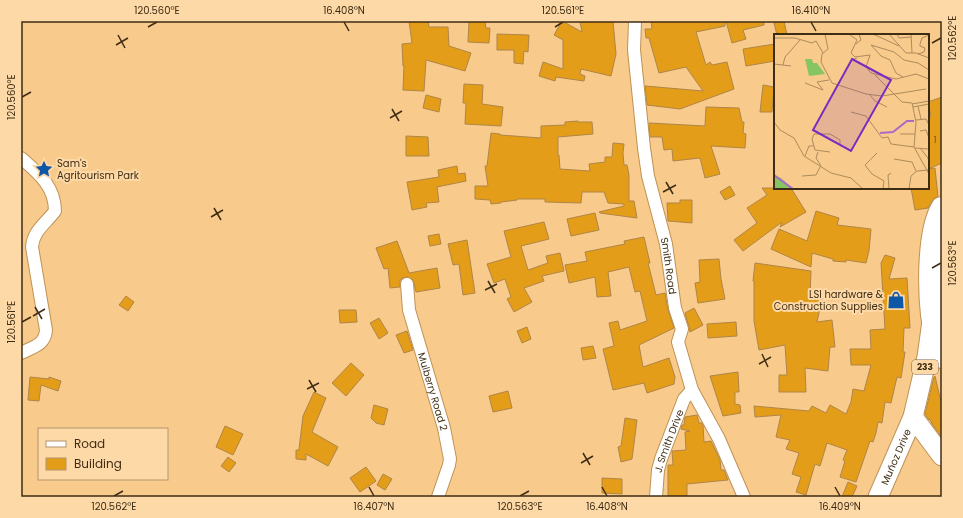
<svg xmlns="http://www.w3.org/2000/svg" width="963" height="518" font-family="Poppins,sans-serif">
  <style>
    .building { fill: #e49d18; stroke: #af8547 }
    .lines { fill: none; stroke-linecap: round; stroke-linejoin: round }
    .street-casing { stroke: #be9355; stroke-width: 14 }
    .primary-casing { stroke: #be9355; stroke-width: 21 }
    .highway-casing { stroke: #be9355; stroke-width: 24 }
    .street { stroke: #fff; stroke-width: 12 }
    .primary { stroke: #fff; stroke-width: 19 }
    .highway { stroke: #fff; stroke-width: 22 }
    .ticks { fill: none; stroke: #3f2d13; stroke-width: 1.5 }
    .labels { text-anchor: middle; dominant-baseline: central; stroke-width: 4; stroke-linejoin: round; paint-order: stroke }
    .number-label { font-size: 8px; fill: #684914 }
    .shield { fill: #fed9a8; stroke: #786140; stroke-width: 1 }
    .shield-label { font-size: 9px; font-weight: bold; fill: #3f2d13 }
    .poi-label { font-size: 10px; fill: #3f2d13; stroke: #fed9a8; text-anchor: start }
    .street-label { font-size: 10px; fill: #3f2d13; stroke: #fed9a8 }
    .inset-river { fill: none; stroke: #ab69c7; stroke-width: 2 }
    .inset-road { fill: none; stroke: #ae8b5c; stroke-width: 1 }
    .view { fill: #7b2cbf; fill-opacity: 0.15; stroke: #7b2cbf; stroke-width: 2 }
    .inset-edge { fill: none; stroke: #3f2d13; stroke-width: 2 }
    .neatline { fill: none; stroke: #3f2d13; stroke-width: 1.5 }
    .ticks-label { font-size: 10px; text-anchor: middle; fill: #3f2d13 }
  </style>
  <rect width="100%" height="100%" fill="#f8ca8c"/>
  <g class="building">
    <polygon points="409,21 428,21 429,27 448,27 449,46 471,53 465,71 426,60 424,91 403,90 404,66 403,66 402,44 412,43"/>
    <polygon points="469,21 485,21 486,28 490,28 489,43 468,42"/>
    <polygon points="562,21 582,32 580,22 613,21 616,54 611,76 581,69 580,74 585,76 584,81 556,77 555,81 539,76 543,62 563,69 563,40 554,35"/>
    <polygon points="651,21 725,21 725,26 696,32 706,65 710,62 712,65 727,62 734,89 680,109 647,105 645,86 703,91 686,67 659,73 649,38 646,38 645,29 652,29"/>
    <polygon points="726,21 764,21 764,25 743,30 746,39 732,43"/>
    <polygon points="784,21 787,35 777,35 774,23"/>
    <polygon points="497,34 529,35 528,52 524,51 523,64 514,63 514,50 497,50"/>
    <polygon points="775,44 775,61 746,66 743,49"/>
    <polygon points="464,84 483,85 482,104 503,107 501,126 465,124 466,103 463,103"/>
    <polygon points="763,85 774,87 772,112 760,112"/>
    <polygon points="426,95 441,99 439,112 423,108"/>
    <polygon points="942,97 942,163 928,169 928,118 931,116 928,102"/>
    <polygon points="706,107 739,108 742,122 744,122 743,133 746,134 745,148 711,146 720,174 705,178 700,158 673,161 672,149 664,150 662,137 650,137 649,123 705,126"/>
    <polygon points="578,121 578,122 592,122 593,134 558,137 558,155 559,155 560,169 590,171 589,164 605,162 605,157 612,157 613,143 624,144 623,153 624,165 627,165 629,175 629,201 634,201 637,218 600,213 599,212 624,206 624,204 608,203 604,192 582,192 581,203 545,202 545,199 517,199 517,200 501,202 501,203 491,204 490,200 475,199 475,186 488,186 485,166 487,166 491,133 500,134 500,135 541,138 541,126 565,125 565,122"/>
    <polygon points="406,136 428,137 429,156 406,156"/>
    <polygon points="457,166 458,174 465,173 466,181 437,187 439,202 426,203 427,207 412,210 407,182 439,177 438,170"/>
    <polygon points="935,168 938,197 934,198 928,208 915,210 911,188 928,188 928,169"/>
    <polygon points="730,186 735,195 725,200 720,192"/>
    <polygon points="762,188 791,188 806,212 780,227 782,222 743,251 734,240 757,223 747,208 767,195"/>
    <polygon points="680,200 692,200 692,223 668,221 667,203 680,203"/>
    <polygon points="816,211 839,218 837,225 871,229 869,251 866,263 846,260 846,262 833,261 833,259 812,253 811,267 771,249 779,229 807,241"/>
    <polygon points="595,213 599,230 571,236 567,219"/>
    <polygon points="544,222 549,239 521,246 528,270 548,263 546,256 560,253 564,271 542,276 544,281 524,288 532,302 514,312 507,299 511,297 505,279 494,283 487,264 511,257 504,231"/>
    <polygon points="439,234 441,244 430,246 428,236"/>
    <polygon points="644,237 650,263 648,263 656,295 665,293 668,310 674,328 639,345 643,367 669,358 675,377 674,384 647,393 644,383 613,390 603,349 614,346 609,323 618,321 620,330 647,321 640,291 635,292 629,267 608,272 611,296 597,297 595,277 569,283 565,265 587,261 585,252 625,244 624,241"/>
    <polygon points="467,240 475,293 463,295 459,264 453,265 448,244"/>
    <polygon points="397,241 409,273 437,268 440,288 416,292 413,280 407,277 403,278 400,280 400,287 390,288 388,268 384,269 376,248"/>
    <polygon points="885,255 895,258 889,279 907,278 910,328 904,328 903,352 905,352 901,378 897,377 891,403 885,402 882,423 878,422 876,433 873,442 870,441 856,482 840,477 845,461 843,460 847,450 827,443 820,466 815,464 806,495 796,492 801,477 792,474 799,453 786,449 790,440 776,437 781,415 755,417 754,406 809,411 812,406 826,413 830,405 846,414 851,402 853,389 864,391 871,365 851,365 850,349 871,349 870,330 885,329 881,263"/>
    <polygon points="719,259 721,279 725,299 698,303 695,283 700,282 699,260"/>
    <polygon points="755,263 811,271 810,296 822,299 817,322 832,320 835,347 830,347 828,371 805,368 806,392 779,392 779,375 787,375 785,345 759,350 754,321 754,281 753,281"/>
    <polygon points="126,296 134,302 128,311 119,305"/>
    <polygon points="694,308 703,325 690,332 689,327 685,313"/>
    <polygon points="339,310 356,310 357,322 340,323"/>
    <polygon points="379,318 388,333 379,339 370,323"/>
    <polygon points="736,322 737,336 708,338 707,324"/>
    <polygon points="527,327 531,339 522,343 517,331"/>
    <polygon points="407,331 413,350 404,353 396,335"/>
    <polygon points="593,346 596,358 583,360 581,348"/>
    <polygon points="351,363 364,375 346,396 332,383"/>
    <polygon points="738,372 739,392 735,392 735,404 740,405 741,413 723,416 710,376"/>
    <polygon points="935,376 942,406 942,438 932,424 930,419 929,420 925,414 934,377"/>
    <polygon points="30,377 49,379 49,377 61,381 58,391 41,385 39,401 28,400"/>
    <polygon points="508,391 512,408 493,412 489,396"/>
    <polygon points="314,392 326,398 312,432 338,447 328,466 306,454 306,460 296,459 296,450 300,450 299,449 303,416"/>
    <polygon points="374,405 388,409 384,425 376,423 371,418"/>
    <polygon points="697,415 699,423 702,423 703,425 704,442 711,441 720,460 721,470 724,470 728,480 687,484 687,496 668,496 668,465 673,465 672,451 686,450 685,432 690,431 681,429 682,425 684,425 685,417"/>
    <polygon points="625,418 637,420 632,459 621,462 618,447 621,446"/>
    <polygon points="225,426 243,434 233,455 216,447"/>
    <polygon points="228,457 236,463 229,472 221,466"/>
    <polygon points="366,467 376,481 360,492 350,478"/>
    <polygon points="383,474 392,479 385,490 377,485"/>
    <polygon points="602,478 622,479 622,494 602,493"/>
    <polygon points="848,482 857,486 852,497 842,497"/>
  </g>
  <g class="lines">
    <g class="street-casing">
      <g id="street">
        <path id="s1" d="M635 21 634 50 644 148 648 176 666 244 675 308 682 329 678 342 692 390 719 439 744 497"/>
        <path d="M21 158C38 173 55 186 55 211 46 223 33 231 32 247L46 330C45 345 33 347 21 353"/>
        <path id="s2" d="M407 284 409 310 444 428 450 459 449 465 438 497"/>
        <path id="s3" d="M656 497 658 470 661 459 684 399 692 390"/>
      </g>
    </g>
    <g class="primary-casing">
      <g id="primary">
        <polyline points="913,417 942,456"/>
        <path id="s4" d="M878 497 913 417 927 357 932 321"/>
      </g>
    </g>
    <g class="highway-casing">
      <path id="highway" d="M942 208C928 232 929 288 932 315 934 329 939 343 942 357"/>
    </g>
    <use href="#street" class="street"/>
    <use href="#primary" class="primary"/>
    <use href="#highway" class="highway"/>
  </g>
  <path class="ticks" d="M344 22 349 31M811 22 816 31M148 27 157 22M555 27 563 22M118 35 125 48M932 43 941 38M116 45 128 38M22 97 31 92M392 109 399 121M390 118 402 111M666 182 673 194M663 192 676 185M214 208 221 220M211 217 223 210M932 268 941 263M488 281 495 293M485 290 497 284M35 307 42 319M33 316 45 309M22 322 31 317M762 354 768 367M759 364 771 357M309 380 316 392M307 389 319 383M583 453 590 465M581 463 593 456M369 487 374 496M602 487 607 496M835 487 840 496M114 496 123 491M520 496 529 491"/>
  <defs>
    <g id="sight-bare" transform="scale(1.38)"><path d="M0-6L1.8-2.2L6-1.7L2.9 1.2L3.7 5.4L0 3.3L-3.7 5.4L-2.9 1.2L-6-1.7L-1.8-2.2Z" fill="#0d57a6" stroke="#fed9a8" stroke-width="2.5" paint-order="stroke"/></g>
    <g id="shop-bare" transform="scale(1.38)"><path d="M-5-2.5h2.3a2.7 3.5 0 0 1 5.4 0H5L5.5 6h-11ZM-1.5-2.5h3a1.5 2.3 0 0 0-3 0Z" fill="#0d57a6" stroke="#fed9a8" stroke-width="2.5" paint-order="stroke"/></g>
  </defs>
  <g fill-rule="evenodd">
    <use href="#sight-bare" x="44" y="169"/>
    <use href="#shop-bare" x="896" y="300"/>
  </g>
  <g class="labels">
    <g class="number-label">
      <text x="935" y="140">1</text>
    </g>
    <rect class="shield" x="912" y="360" width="26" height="14" rx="3"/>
    <g class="shield-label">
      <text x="925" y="367">233</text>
    </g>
    <g class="poi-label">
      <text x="57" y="163">Sam's<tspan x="57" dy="12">Agritourism Park</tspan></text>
      <text x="883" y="294" text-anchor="end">LSI hardware &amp;<tspan x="883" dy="12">Construction Supplies</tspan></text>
    </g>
    <g class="street-label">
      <text stroke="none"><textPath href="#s1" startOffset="248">Smith Road</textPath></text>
      <text stroke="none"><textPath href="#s2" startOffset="111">Mulberry Road 2</textPath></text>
      <text stroke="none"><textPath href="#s3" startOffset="58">J. Smith Drive</textPath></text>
      <text stroke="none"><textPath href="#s4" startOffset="44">Muñoz Drive</textPath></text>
    </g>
  </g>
  <g transform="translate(774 34)">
    <rect width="155" height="155" fill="#f8ca8c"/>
    <path d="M31 25H38L39 29H43L51 40 35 42ZM0 141 7 144 19 155H0Z" fill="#87c463"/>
    <path class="inset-river" d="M106 99 119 98 133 87H140M0 141 19 155M55 155H69"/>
    <path class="inset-road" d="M51 0 54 15 48 20 47 28 58 49 92 60 108 62 152 55M75 0 83 6 77 19 81 23 96 21 92 33 97 39 122 45 142 40 155 45M99 0 125 12M115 0 132 19H142L155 24M123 0 125 4 137 3M137 0 138 19M0 4H21L38 9 42 7 49 19M82 10 87 6 85 0M97 11 120 18 130 26 144 29 155 36M97 11 107 22 116 26 122 39 129 43M144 20 150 18 151 14 146 12V10L148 4 155 1M0 30 17 32M9 31 11 23 26 6M74 33 78 26 83 24M101 41 128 68 138 69 142 88 140 113 155 140M31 49 49 56 43 48 55 46M96 61 101 67 113 73M138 70 155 67M144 72 147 85M139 73 155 70M77 78 92 82 108 104 114 103 117 110 140 113M142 86 152 85 155 91M0 88 6 96 20 104 30 122 57 139 77 144 89 155M146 97 152 96 155 104M126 100H141M141 114 155 115M146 114 154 124 155 129M44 118 42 124 47 132M56 118 41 116 38 105 40 100H56L66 106V110M103 119 91 131 98 140 110 147 109 155M31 122 35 112H39M120 125 138 128 142 137M28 142 42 141 46 133M115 155 114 141 117 139M135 155 137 142 143 137 155 136"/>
    <path class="view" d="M78 25 117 46 77 117 39 96Z"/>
    <rect width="155" height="155" class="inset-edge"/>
  </g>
  <rect width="963" height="518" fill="none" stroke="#fed9a8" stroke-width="44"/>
  <rect x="38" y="428" width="130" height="52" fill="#fed9a8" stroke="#b2946c"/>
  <rect x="46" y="441" width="20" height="6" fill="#ffffff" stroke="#b2946c"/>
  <text x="74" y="448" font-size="12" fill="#3f2d13">Road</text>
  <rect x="46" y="458" width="20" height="12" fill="#e49d18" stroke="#b2946c"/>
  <text x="74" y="468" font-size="12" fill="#3f2d13">Building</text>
  <rect x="22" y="22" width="919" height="474" class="neatline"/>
  <g class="ticks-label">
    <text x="157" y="14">120.560°E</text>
    <text x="344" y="14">16.408°N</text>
    <text x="563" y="14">120.561°E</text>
    <text x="811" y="14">16.410°N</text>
    <text transform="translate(952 38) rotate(-90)" y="4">120.562°E</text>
    <text transform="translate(11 97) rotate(-90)" y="4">120.560°E</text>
    <text transform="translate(952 263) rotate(-90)" y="4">120.563°E</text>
    <text transform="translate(11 322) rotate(-90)" y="4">120.561°E</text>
    <text x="114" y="510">120.562°E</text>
    <text x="374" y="510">16.407°N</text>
    <text x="520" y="510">120.563°E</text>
    <text x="607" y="510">16.408°N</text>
    <text x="840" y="510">16.409°N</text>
  </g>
</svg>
